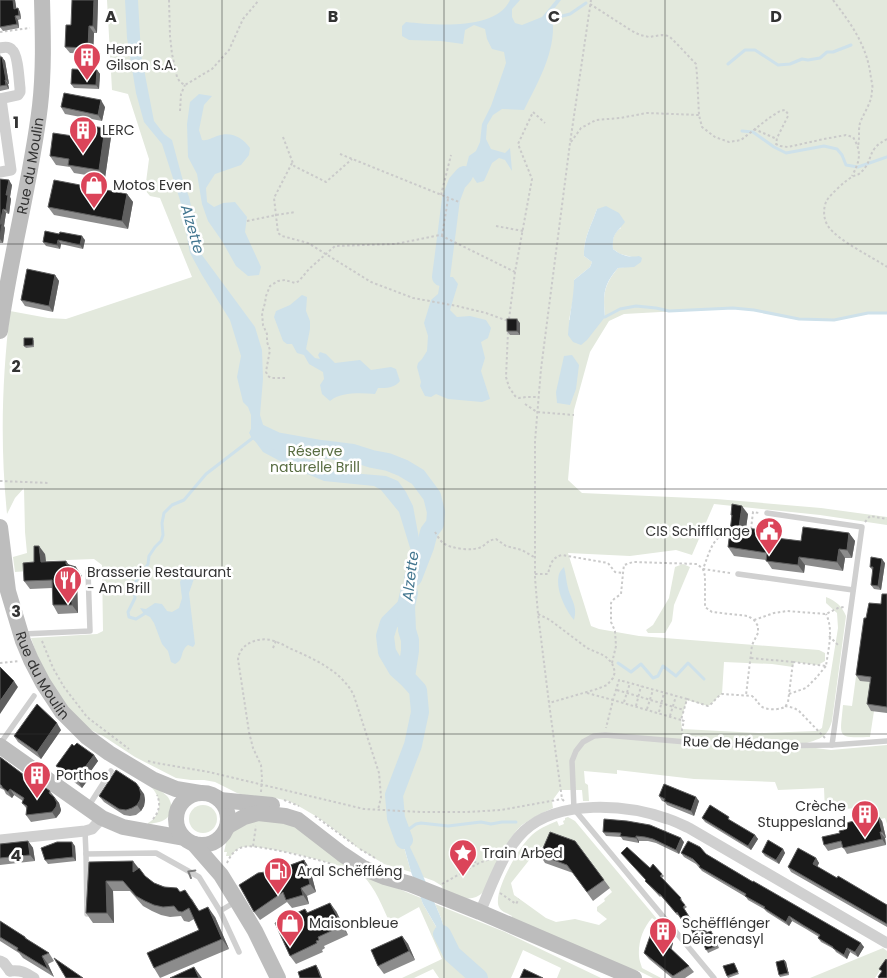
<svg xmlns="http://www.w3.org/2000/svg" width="887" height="978" font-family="Poppins,sans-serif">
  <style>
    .green { fill: #e3e9dd; fill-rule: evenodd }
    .water { fill: #cee1ea }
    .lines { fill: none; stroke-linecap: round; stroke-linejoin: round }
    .stream { stroke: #cee1ea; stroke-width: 3 }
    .river { stroke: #cee1ea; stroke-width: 18 }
    .path { stroke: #cacaca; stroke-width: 2; stroke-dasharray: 2.5 2.5; stroke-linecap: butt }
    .lane { stroke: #d0d0d0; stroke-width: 5.5 }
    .street { stroke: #d0d0d0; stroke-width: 11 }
    .secondary { stroke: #bdbdbd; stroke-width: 16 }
    .wall { fill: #8c8c8c }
    .shaded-wall { fill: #5f5f5f }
    .building { fill: #1a1a1a; stroke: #5f5f5f }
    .oneway { stroke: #7a7a7a }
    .grid { fill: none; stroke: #333; stroke-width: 1; stroke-opacity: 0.55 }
    .labels { text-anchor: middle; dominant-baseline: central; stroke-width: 5; stroke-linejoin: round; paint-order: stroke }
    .poi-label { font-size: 14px; fill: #333; stroke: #fff; text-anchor: start }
    .street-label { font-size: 14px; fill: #333; stroke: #fff }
    .park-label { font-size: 14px; fill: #596d42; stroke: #fff }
    .water-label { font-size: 15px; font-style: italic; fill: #457891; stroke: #fff }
    .grid-label { font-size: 16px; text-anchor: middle; font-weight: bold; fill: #333; stroke: #fff; stroke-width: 5; stroke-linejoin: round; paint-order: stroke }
  </style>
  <rect width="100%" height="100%" fill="#fff"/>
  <g class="green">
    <path d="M107 0H887V313H868L834 320 799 319 754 310 733 308 624 314 609 321 590 352 574 410 568 480 582 493 716 499 821 508 887 517V525L820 515 714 504 692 555 676 550 630 556 568 553 591 626 599 629 639 636 819 650 825 653V661L818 665 794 662 793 667 772 664 724 662 722 694C716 697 714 703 708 706L687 700 681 720 682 729 759 733 817 731 822 728 838 628 837 613 826 603V597C836 601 842 606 846 616L832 721C826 742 816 738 800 746L831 750 887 745V824L885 818 860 824 855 808 825 811 824 788 778 790 775 782 694 779 617 770V774L584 771 585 783 588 785 589 801H583L582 790H560L552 801 553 808C542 813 532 818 522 825 506 839 493 872 483 892 471 905 455 895 441 890L442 886 434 881 423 877 397 822 411 872 384 864 358 848 319 818 302 808 289 801 275 798 251 797 237 793 215 782 204 780H191L176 778 135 757 103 736 85 727 68 709 51 684 38 658 31 638 97 634 103 631 102 565 94 559 41 561 29 571 15 572 13 557 27 553 25 532 24 488 15 498 7 514C0 444 2 380 10 311L48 318 66 319 192 277 160 198 150 196 145 190 149 159 128 94 112 90ZM597 209 621 228C613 233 612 240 613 249L620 254 632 257 625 267 618 268C603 286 603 295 605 317L569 320 574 295V280L590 267 592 262 584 256C583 239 592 224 597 209Z"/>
    <polygon points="683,564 690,567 674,605 672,621 665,633 648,633 646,630 653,625 669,598 675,567"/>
    <path d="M863 625 875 683 871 710 874 711 870 737C836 738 840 738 843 705L852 706Z"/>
    <path d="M153 786C158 789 163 792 167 796 173 803 174 815 164 820 159 823 153 823 148 824V823C162 815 162 799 152 788Z"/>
    <circle cx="203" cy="819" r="14"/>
    <path d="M568 817 575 821 657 919 655 920 652 918C643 928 638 942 639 956 639 960 641 964 642 968L661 978H653L639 971 613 965 511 918 512 916C507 913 501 912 499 907 492 893 519 847 530 837 537 829 548 825 557 821L559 826 564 824 563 821 565 820V818ZM552 841 581 849 612 892 604 899 605 901 597 907V911L607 919 599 925 575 919 556 922 546 918 514 895 511 883 538 849Z"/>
    <path d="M285 819 362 874 421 898 423 904 450 951 441 918 435 904 505 932 601 978H557L561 968 523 950 511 978H439L433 969 414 978H402L442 959 419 907 390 923C383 908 375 887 363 876 352 866 258 843 243 847 237 848 234 852 231 856H226L227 852H224L227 839 234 830 244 821Z"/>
    <polygon points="883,948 887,951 887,960 875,978 810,978"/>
  </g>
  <g class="water">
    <polygon points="125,0 138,0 141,54 154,121 164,134 172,140 183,181 189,197 202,255 255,327 262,350 263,379 260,415 265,431 276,441 300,457 319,462 328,471 386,476 398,481 406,492 413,506 418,533 420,548 418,565 413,584 414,591 406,616 389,623 403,604 406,583 410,573 411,551 399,512 381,490 374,486 324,481 293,468 263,452 249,433 251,429 251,415 248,407 243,402 237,377 241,356 230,320 202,275 190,253 180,200 162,144 144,122 136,93 127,38"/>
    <path d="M510 0H520L512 9V17L515 23 522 25 542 17 556 0H561L550 14C551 18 553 22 553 25 554 55 537 84 524 110L502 109 493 115 487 125 486 139 491 149 505 153 510 148 512 171 505 160 499 158 492 163 484 181 477 183 473 177 464 175 469 156 476 151 480 142 482 124 491 106 506 63 504 52 492 49 487 39 485 29 474 25 465 30 463 44 441 41 409 40 402 36V26L406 22C434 25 496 31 510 0Z"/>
    <path d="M199 94 212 96 204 105 199 130 202 140C208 141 211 138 217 136 231 131 242 137 250 148L249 155 241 165 215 174 206 188 207 202 214 207 223 203 235 202 247 217 245 232 261 267 259 275 248 276 236 266 222 241 208 221 202 204 197 174 188 157 187 124 190 102Z"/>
    <path d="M606 206 619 213 625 222C616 234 612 233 613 249 621 255 628 258 639 256L642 258 641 262 634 267 618 268C603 285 603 295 605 317L587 340 581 345 573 342 568 335C569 316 574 298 574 280L590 267 592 262 584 256C583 239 592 224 597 209Z"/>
    <polygon points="441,277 453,277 458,284 450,310 457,317 470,316 486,320 491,328 488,338 481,342 485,358 481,371 490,399 482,402 448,399 436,394 431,397 425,396 420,386 421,382 417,367 418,363 422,359 427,351 428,336 424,323 431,300 438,294"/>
    <path d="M302 295 307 297 306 311 310 321V329L306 349 315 358 320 359 318 355 320 352 326 354 335 363 360 360 371 370 391 367 396 369 400 381C395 388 386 388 378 388L375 394C360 393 341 392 330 401L322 394 320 385 324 379 323 372 309 364 304 355 297 353 292 344H287L283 341 274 317 276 311 290 305Z"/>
    <polygon points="572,355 579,365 576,389 570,405 557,403 556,392 564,356"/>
    <path d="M191 566 196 573 189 593 195 644 193 647 188 645C179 652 185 659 175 664L171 662 168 651 162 644 154 623 150 617 144 614 140 608 146 609 155 603 162 604 167 611 172 612 179 608 182 598 180 582 186 567Z"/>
    <path d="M564 567C566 574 566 581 568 588 571 600 578 606 574 620 565 609 555 589 559 574 560 571 562 569 564 567Z"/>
    <polygon points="396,818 418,864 441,918 452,954 423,904 411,872"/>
  </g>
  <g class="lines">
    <g class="stream">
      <polyline points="551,19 570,14 586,3"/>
      <polyline points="728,64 745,50 755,50 778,65 790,64 802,59 808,60 820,58 827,52 833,52 851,45"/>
      <polyline points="742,131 753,132 774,147 786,153 824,146 837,149 842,155 846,165 858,167 887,157"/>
      <polyline points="605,317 620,309 636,306 656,308 669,311 733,308 754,310 799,319 834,320 868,313 887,313"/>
      <polyline points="144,614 136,619 129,617 128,612 135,598 134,584 148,564 149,556 155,547 161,541 163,535 162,523 164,513 172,505 184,500 206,474 254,437"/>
      <polyline points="618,663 631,672 641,664 653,678 658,676 663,666 676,676 688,663 704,679"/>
      <polyline points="402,834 416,824 421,823 448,826 481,822 491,824 502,822 516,822"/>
    </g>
    <g class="river">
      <polyline points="441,277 451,199 457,183 464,175"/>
      <polyline points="259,433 276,441 321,449 353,453 372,459 388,462 403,468 418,477 432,496 436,512 435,524 429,532 425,547 413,578"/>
      <polyline points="406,606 389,623 385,636 387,652 397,669 406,677"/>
      <polyline points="404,840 396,818 394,795 413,745 420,712 418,690 406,677 410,651 410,640 407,630 406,606 409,593"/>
      <polyline points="442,934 452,954 479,978"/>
    </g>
    <g class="path">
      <polyline points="169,0 170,36 172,54 177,77 180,82 185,85 212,69 229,50 243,19 259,0"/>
      <path d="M833 0C852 25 868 47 871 79 872 82 873 87 872 90 872 103 864 112 860 123 858 130 860 138 858 146"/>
      <path d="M590 4 632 31 640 35 649 37 662 35 669 36 678 45 696 64 697 75 699 115 702 127 715 137 729 142 741 140 769 118 780 111 785 110 788 114V116L777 138 776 144 780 146 788 147 824 139 846 135 853 137C862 152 860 161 852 176"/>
      <polyline points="0,32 30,28"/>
      <polyline points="180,111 181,94 185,85"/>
      <polyline points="754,129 777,139"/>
      <polyline points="283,137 294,166 326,182 352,159"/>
      <path d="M887 139C882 142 878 144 875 148 868 157 871 164 859 174 857 175 855 175 852 177 847 179 830 195 827 200 823 207 823 219 828 226 838 241 871 256 887 267"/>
      <polyline points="571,142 581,128 596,120 620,118 647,113 699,115"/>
      <polyline points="340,154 459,202"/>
      <polyline points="292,163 274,198 278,233 282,236 308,243 371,282 413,298 457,306 486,313 508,321"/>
      <polyline points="441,195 451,155"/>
      <polyline points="247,221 276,215 296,212"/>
      <polyline points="496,226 523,231"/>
      <polyline points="442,236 448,199"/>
      <polyline points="509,319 515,272 532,179 518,144 533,112 545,123"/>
      <polyline points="508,332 506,377 509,387 515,396 519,398 526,397 538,397"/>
      <polyline points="285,378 271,378 268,376 266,372 267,366 270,350 267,342 267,334 263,325 262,313 265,303 266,296 270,286 278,281 285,280 295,283 299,281 309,269 335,246 395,244 440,235 515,272"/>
      <polyline points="525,404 537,412 574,415"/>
      <polyline points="0,481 50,483"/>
      <polyline points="865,522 870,516 887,519"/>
      <polyline points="751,529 753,512 759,513"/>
      <path d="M435 532C437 535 439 539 442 542 449 549 475 552 483 546 490 541 487 541 496 539L506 546 522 550 534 557"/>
      <path d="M730 573 703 569C710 551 712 537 731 530"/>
      <path d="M535 574H548C550 565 552 557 562 555L608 563 615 572 623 573"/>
      <polyline points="538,614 550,620 587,648 605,656 612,663 615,672 613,678 607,685 597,689 549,703"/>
      <polyline points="754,620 774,613 787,611 826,614 838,608 844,607"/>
      <polyline points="829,636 838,645"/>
      <polyline points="42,641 53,668 64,687 87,717 129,749"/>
      <polyline points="273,648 276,641"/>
      <polyline points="751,658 793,662"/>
      <polyline points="0,663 19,661"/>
      <polyline points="612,663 616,646 615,631 611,622 611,603 614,599 621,594 623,573 624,565 633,562 697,564 703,569 705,576 705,607 712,612 748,616 754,620 758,626 758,633 752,645 746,695"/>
      <polyline points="617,690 684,710"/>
      <polyline points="587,693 613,700 606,728"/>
      <polyline points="789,694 806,688 816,678 826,666"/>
      <path d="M687 699 708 706C714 703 716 697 722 694L752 696C756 699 757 702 761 706 765 710 777 710 782 708 786 707 786 705 788 702L793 662 826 666C828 650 834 630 826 614"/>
      <polyline points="624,702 630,683"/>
      <polyline points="636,706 641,686"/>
      <polyline points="785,706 794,708 799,711 825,738"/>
      <polyline points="647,709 653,690"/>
      <polyline points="659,712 664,693"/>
      <polyline points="670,716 676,696"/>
      <polyline points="681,720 613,700 619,680 687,699 681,720 684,721 682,729 682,734"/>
      <polyline points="148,761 156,763 209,772 364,809 421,812 467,812 501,810 562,799"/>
      <path d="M261 792 262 778 261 765 253 748 249 732 238 659C240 644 257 637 271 640 278 642 284 645 289 648 305 655 321 662 334 672 343 679 350 687 354 696L379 773 381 797 378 810"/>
      <polyline points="284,800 299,806"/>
      <polyline points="564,801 562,799 549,703 538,614 535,578 535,441 541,369 570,143 591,0"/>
      <polyline points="315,816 356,846"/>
      <path d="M153 819C159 812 161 804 157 795"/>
      <polyline points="253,846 256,826"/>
      <polyline points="360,849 375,858"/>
      <path d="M460 853 464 851C467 860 470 861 479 863"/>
      <path d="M227 863C230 856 235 849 243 847 252 845 262 848 270 849 291 853 312 858 332 864"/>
      <polyline points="442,884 479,863 493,858"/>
      <polyline points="500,893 516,904 519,899"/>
    </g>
    <g class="lane">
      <polyline points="738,574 853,590"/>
      <polyline points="23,634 90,631 88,571"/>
      <polyline points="0,744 34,696"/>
      <polyline points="832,745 887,741"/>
      <polyline points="88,807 111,771"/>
      <polyline points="85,831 86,854 156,853 199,877 220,911 239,952"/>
      <polyline points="86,854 87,914"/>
      <polyline points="220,911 235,902"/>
      <polyline points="714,978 574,809 572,761 576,751 583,742 594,736 605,735 698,743 759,746 832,745 862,527 767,513"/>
    </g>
    <g class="street">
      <path d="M0 48C4 47 9 46 12 50 18 54 19 80 20 88V92L18 95 0 99"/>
      <polyline points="0,172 11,170 1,99"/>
      <polyline points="0,840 85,831 92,829 102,818"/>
      <path d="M480 912C492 885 503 851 524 831 559 799 626 804 668 819 675 821 682 825 689 828L887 943"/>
      <polyline points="0,961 4,963 10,971"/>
      <path d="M10 971C21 970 25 972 34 978"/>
    </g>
    <g class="secondary">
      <path id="s1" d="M0 331C10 256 31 182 40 106 44 71 43 36 42 0"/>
      <path id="s2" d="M0 527 8 591 23 641 31 660 43 683 62 712 87 737 109 753 154 780 176 789 200 793"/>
      <polyline points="0,746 102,818 123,827 184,838"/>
      <circle cx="202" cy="819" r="26"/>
      <polyline points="220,800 272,805"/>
      <polyline points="228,826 244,817 258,813 285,816 298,820 342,854 363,868 385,877 410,884 480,912 634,978"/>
      <polyline points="194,844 221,875 237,901 255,931 278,978"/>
    </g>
  </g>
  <g class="wall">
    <polygon points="0,0 15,0 16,8 18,8 20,12 21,19 18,20 19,28 3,31 0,27"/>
    <polygon points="98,0 97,33 94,33 93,54 70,53 65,47 71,25"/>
    <polygon points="0,54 1,57 5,61 9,84 8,84 9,89 0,91"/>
    <polygon points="97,70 100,74 99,89 74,88 71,84"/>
    <polygon points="61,107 105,107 102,121 65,114"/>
    <polygon points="105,128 111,137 105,178 74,173 70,167 56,165 50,156 73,136"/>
    <polygon points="0,179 12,185 10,197 11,199 9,214 6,213 4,226 5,228 3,243 0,243"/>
    <polygon points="127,194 133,202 128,229 54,215 48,207"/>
    <polygon points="45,231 85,240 83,249 61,244 60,249 46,246 43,242"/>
    <polygon points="55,275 59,281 53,312 25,306 21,300"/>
    <polygon points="520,323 520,335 510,335 507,331"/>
    <polygon points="34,340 34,347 26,348 24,346"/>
    <polygon points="748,514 746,528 774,538 801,541 849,533 855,541 852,558 845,558 843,571 805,565 804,573 772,569 766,560 734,556 728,547 732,517 731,515"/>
    <polygon points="45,554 46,562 66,561 69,565 82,576 77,582 78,613 58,614 53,605 52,588 30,589 24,581 34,562"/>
    <polygon points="885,563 881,590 874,589 871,585 873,571 870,567"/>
    <polygon points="887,594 887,713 871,711 867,704 870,682 860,681 856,675 866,618 881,604"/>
    <polygon points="61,730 41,759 18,742 14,736"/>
    <polygon points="74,746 94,755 98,761 88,775 90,777 82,788 61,772 56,766"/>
    <polygon points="0,757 24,775 50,791 59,803 61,810 60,813 56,818 31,822 26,815 27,809 22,803 23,801 14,795 12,798 6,794 4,790 0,788"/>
    <polygon points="144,794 145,800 144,806 141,811 136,815 130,816 124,815 104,802 99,796"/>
    <polygon points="659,796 699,801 694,816 667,805 665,802 662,801"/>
    <polygon points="702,818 755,835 758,839 751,850 705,822"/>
    <polygon points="604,819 684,842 679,854 656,843 648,841 639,841 639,843 623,840 621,837 606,836 603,832"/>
    <polygon points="882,821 886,838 885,838 886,845 847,854 843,847 828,851 824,845"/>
    <polygon points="28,841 33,848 35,861 0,865 0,844"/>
    <polygon points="575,841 610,888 593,901 573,873 545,863 540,855"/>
    <polygon points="75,846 76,861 48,864 45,860"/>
    <polygon points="783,849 785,853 779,864 765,856 762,852"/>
    <polygon points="681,853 706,854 864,947 858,957 850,952 847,959 836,952 834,949 821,942 818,938 819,937 806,929 792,921 789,926 767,912 764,909 748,900 746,897 702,871 696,864 684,857"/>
    <polygon points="816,858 819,863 817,867 887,905 887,927 791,872 788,867"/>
    <polygon points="304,860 310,869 316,892 307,896 309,904 292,908 287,902 260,920 254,912 266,874"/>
    <polygon points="89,862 138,868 145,876 154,883 180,892 192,899 199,911 215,917 229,949 160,978 154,968 199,930 194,919 189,922 184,921 181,916 170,917 161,915 152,911 143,906 130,891 113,891 114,923 93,923 86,913"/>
    <polygon points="650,868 662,874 664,876 662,878 681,898 682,900 681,901 687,907 684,909 691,920 685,924 678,915 677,915 661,896 660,897 647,883 645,881"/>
    <polygon points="305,909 308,913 336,911 348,935 324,946 325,948 322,950 323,952 296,964 290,956"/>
    <polygon points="0,921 25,937 28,940 49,953 54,961 48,964 54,977 23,958 19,953 0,941"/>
    <polygon points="702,921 707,932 713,933 719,948 708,953 701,937 696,939 694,937"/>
    <polygon points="402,936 408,944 415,960 384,974 378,966"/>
    <polygon points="669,937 673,943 671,949 689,966 694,972 685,978 672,978 649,959 644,953"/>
    <polygon points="784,960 786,962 789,975 780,977 779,975"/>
    <polygon points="734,963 739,974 728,978 727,976"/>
  </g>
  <g class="shaded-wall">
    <polygon points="13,0 15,0 17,12 14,9"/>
    <polygon points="94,0 98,0 97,33 93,26"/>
    <polygon points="18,8 20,12 21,19 19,15"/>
    <polygon points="15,16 18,20 19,28 17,24"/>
    <polygon points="89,26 94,33 93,54 88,48"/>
    <polygon points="2,57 5,61 9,84 6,80"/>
    <polygon points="97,70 100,74 99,89 96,85"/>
    <polygon points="5,80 8,84 9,89 6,85"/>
    <polygon points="101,100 105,107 102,121 98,115"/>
    <polygon points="105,128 111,137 105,178 99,170"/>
    <polygon points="9,180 12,185 10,197 11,199 9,214 6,210 6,195"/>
    <polygon points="127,194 133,202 128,229 122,221"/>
    <polygon points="3,209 6,213 4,226 5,228 3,243 0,239 0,224"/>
    <polygon points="82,236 85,240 83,249 80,245"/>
    <polygon points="58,240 61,244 60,249 57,245"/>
    <polygon points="55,275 59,281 53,312 49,306"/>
    <polygon points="517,319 520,323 520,335 517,331"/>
    <polygon points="742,506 748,514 745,535 739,527"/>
    <polygon points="769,531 775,539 768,537"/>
    <polygon points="849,533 855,541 852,558 847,550"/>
    <polygon points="39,546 45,554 47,571 41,562"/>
    <polygon points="839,549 845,558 843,571 837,562"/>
    <polygon points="799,557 805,565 804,573 798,565"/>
    <polygon points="882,559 885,563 881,590 878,586"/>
    <polygon points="66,561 72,570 76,567 82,576 77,582 78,613 72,605"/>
    <polygon points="14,681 18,687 0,714 0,701"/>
    <polygon points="57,723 61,730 41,759 37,752"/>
    <polygon points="94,755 98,761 88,775 90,777 82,788 78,781 83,770"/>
    <polygon points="139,787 144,794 145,800 144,806 141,811 137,805"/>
    <polygon points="10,789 14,795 12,798 8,792"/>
    <polygon points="54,797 59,803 61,810 60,813 56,818 52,812"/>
    <polygon points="696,797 699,801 694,816 691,811"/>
    <polygon points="878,815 882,821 886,838 882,832"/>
    <polygon points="880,832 885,838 886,845 882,839"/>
    <polygon points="755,835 758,839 751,850 748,846"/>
    <polygon points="636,836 639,841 639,843 636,838"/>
    <polygon points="681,838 684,842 679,854 676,850"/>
    <polygon points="28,841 33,848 35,861 30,855"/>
    <polygon points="72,842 75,846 76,861 73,857"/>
    <polygon points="783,849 785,853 779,864 776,860"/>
    <polygon points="816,858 819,863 816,869 813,864"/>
    <polygon points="304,860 310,869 316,892 310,884"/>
    <polygon points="133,861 140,870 133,872"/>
    <polygon points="106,881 113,891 114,923 107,913"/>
    <polygon points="301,888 307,896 309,904 303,895"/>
    <polygon points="330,903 336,911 348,935 342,926"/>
    <polygon points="208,907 215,917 229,949 222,939"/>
    <polygon points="789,916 792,921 789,926 786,922"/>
    <polygon points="402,936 408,944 415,960 409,951"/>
    <polygon points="669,937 673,943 671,951 666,944"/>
    <polygon points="861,943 864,947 858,957 855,952"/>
    <polygon points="847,948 850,952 847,959 844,955"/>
    <polygon points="42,956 48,964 54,977 48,969"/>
    <polygon points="784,960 786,962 789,975 788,973"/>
    <polygon points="316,965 319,970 322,978 321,978"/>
    <polygon points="194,967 202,978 199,978"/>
  </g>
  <g class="building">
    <polygon points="0,0 13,0 14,9 18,8 19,15 15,16 17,24 0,27"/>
    <polygon points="72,0 94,0 93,26 89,26 88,48 65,47 66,25 71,25"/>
    <polygon points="0,57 2,57 6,80 5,80 6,85 0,86"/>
    <polygon points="72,69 97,70 96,85 71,84"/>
    <polygon points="64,93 101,100 98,115 61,107"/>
    <polygon points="75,124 105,128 99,170 68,165 69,159 50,156 53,133 73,136"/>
    <polygon points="0,179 9,180 6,195 8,195 6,210 3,209 0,224 2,224 0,237"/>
    <polygon points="54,180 127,194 122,221 48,207"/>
    <polygon points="45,231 59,234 60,232 82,236 80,245 58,240 57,245 43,242"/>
    <polygon points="27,269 55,275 49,306 21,300"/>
    <rect x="507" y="319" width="10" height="12"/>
    <polygon points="24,338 33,338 33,345 24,346"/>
    <polygon points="732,504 742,506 739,527 769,531 768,537 801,541 803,527 849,533 847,550 839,549 837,562 799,557 798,565 766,561 767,553 728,547 732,515 731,515"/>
    <polygon points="34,546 39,546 41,562 66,561 66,564 76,567 71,573 72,605 53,605 52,580 24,581 23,563 34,562"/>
    <polygon points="871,557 882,559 878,586 871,585 873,567 870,567"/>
    <polygon points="882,594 887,594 887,707 867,704 871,677 856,675 864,618 866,618 869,603 881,604"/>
    <polygon points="0,667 14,681 0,701"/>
    <polygon points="37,704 57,723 37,752 14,736"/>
    <polygon points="77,743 94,755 83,770 85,771 78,781 56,766 72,744 74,746"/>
    <polygon points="0,757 24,775 26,774 50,791 49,793 54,797 57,803 56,807 52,812 26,815 27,806 22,803 24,798 10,789 8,792 2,787 2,786 0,784"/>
    <polygon points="116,770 136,783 139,787 141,794 140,800 137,805 132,808 126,810 119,809 99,796"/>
    <polygon points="664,784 696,797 691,811 664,801 665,799 659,796"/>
    <polygon points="710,805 729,817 728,819 755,835 748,846 702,818"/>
    <polygon points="878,815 882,832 880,832 882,839 843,848 841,841 824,845 822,837 840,833 839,831 844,830 842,824"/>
    <polygon points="604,819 627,821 650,825 681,838 676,850 653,839 645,837 636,836 636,838 620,836 621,833 603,832"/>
    <polygon points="550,832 575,841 604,880 587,892 567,865 540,855"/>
    <polygon points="768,840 783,849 776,860 762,852"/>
    <polygon points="28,841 30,855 0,858 0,844"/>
    <polygon points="688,841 700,847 706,854 753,882 753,881 767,889 861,943 855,952 847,948 844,955 833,948 833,947 818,938 820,935 803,925 789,916 786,922 764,908 765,907 745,896 746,894 699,867 700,866 693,859 681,853"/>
    <polygon points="57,842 72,842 73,857 45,860 41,848"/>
    <polygon points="627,847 650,868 653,864 662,874 660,876 681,898 680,899 685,905 683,907 690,918 683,922 677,912 676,913 660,894 659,894 645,881 646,880 621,853"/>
    <polygon points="798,848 816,858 813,864 837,878 838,876 887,905 887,924 788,867"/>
    <polygon points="304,860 310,884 301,888 303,895 286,900 283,892 254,912 239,885 258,873 265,872 266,874"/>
    <polygon points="133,861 133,872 139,868 145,876 154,883 164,887 177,888 180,892 185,890 199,911 208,907 222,939 154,968 147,953 199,930 189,908 182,912 178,911 174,906 163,907 154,905 145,901 136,896 123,881 106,881 107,913 86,913 89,862"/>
    <polygon points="330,903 342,926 318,937 319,940 316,941 317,943 290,956 275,923 305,909 307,913"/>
    <polygon points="0,921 25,937 25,938 49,953 42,956 48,969 17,950 18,948 0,937"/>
    <polygon points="702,921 706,932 694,937 690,925"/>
    <polygon points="655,922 669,937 666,944 689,966 673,976 644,953"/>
    <polygon points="711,931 717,946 706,950 700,935"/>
    <polygon points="402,936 409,951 378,966 371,950"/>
    <polygon points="54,958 83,978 66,978"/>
    <polygon points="886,959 887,960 887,978 879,978 878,977 882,971 879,969"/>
    <polygon points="784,960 788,973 779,975 776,962"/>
    <polygon points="734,963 738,972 727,976 723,966"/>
    <polygon points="316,965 321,978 300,978 298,972"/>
    <polygon points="194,967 199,978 170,978"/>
    <polygon points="524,969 543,978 520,978"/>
  </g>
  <defs><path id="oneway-chevron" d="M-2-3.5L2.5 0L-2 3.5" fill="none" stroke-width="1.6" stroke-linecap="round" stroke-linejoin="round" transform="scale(1.25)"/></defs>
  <use class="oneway" href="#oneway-chevron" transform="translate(191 873) rotate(-150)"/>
  <path class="grid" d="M222 0V978M444 0V978M665 0V978M0 244H887M0 489H887M0 734H887"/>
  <defs>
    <g id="building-pin" transform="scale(1.4375)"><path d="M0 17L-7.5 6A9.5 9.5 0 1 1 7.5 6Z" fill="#db4459" stroke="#fff"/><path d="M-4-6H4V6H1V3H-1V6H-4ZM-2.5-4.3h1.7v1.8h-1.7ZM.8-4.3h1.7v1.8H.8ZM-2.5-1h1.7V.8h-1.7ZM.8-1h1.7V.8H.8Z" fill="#fff"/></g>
    <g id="shop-pin" transform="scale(1.4375)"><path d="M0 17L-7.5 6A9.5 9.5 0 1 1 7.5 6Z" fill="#db4459" stroke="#fff"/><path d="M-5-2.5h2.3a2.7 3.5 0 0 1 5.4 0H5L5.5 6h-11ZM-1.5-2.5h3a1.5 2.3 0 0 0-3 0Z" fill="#fff"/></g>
    <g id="civic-pin" transform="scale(1.4375)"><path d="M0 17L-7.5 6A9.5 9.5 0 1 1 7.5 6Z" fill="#db4459" stroke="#fff"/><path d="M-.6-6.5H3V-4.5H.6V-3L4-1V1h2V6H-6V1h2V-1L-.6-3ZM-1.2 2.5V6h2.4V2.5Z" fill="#fff"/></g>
    <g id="restaurant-pin" transform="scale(1.4375)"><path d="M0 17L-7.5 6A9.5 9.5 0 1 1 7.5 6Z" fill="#db4459" stroke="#fff"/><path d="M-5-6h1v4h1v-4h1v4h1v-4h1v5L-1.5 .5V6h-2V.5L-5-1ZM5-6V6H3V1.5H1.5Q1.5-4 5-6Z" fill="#fff"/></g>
    <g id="sight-pin" transform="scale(1.4375)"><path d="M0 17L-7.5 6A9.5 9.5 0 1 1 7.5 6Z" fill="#db4459" stroke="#fff"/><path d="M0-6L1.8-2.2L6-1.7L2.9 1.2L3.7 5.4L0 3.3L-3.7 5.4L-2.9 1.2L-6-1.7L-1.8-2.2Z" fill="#fff"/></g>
    <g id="fuel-pin" transform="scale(1.4375)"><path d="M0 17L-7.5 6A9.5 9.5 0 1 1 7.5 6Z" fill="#db4459" stroke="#fff"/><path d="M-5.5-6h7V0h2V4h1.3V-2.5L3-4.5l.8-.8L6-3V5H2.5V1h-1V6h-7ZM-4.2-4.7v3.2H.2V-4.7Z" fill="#fff"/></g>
  </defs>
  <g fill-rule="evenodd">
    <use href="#building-pin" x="87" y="57"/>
    <use href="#building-pin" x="83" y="130"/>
    <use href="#shop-pin" x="94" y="185"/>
    <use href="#civic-pin" x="769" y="531"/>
    <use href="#restaurant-pin" x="68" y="580"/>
    <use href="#building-pin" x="37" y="775"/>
    <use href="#building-pin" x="865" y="814"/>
    <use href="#sight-pin" x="463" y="853"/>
    <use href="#fuel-pin" x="278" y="871"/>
    <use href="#shop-pin" x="290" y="923"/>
    <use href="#building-pin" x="663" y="931"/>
  </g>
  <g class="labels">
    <g class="poi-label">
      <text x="106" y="49">Henri<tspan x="106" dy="16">Gilson S.A.</tspan></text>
      <text x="102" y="130">LERC</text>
      <text x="113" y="185">Motos Even</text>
      <text x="750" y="531" text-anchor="end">CIS Schifflange</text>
      <text x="87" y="572">Brasserie Restaurant<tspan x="87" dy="16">- Am Brill</tspan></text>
      <text x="56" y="775">Porthos</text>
      <text x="846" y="806" text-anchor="end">Crèche<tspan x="846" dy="16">Stuppesland</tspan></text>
      <text x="482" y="853">Train Arbed</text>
      <text x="297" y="871">Aral Schëffléng</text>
      <text x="309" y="923">Maisonbleue</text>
      <text x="682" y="923">Schëfflénger<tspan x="682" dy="16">Déierenasyl</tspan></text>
    </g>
    <g class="street-label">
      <text stroke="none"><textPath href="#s1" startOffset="168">Rue du Moulin</textPath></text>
      <text stroke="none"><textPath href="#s2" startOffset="156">Rue du Moulin</textPath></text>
      <text transform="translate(741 743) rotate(2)">Rue de Hédange</text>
    </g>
    <g class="park-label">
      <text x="315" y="451">Réserve<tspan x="315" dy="16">naturelle Brill</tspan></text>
    </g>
    <g class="water-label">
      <text transform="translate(193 229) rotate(74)">Alzette</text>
      <text transform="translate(410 576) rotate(-83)">Alzette</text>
    </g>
  </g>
  <g class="grid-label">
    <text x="111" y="22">A</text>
    <text x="333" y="22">B</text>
    <text x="554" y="22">C</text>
    <text x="776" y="22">D</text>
    <text x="16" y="128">1</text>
    <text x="16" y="372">2</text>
    <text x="16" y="617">3</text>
    <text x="16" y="861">4</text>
  </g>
</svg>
